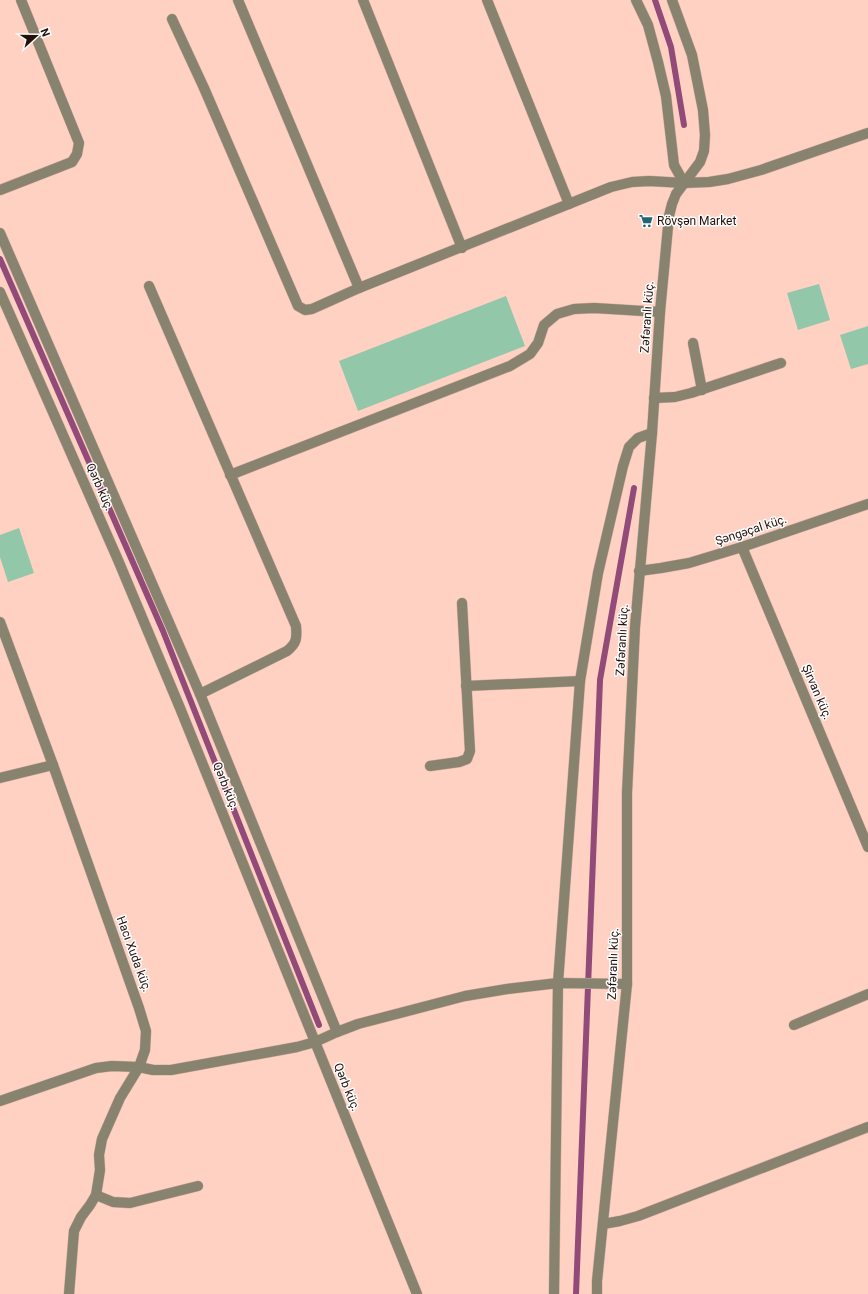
<svg xmlns="http://www.w3.org/2000/svg" width="868" height="1294" font-family="Roboto,sans-serif">
  <style>
    .lines { fill: none; stroke-linecap: round; stroke-linejoin: round }
    .stream { stroke: #924a78; stroke-width: 6 }
    .building { fill: #93c7a9 }
    .minor-casing { stroke: #d7aea2; stroke-width: 11 }
    .minor { stroke: #87836e; stroke-width: 10 }
    .labels { text-anchor: middle; dominant-baseline: central; stroke-width: 3; stroke-linejoin: round; paint-order: stroke }
    .poi-label { font-size: 12px; fill: #23100a; stroke: #fefefe; text-anchor: start }
    .street-label { font-size: 12px; fill: #23100a; stroke: #fefefe }
  </style>
  <rect width="100%" height="100%" fill="#ffd1c3"/>
  <g class="lines">
    <g class="stream">
      <polyline points="655,0 671,47 684,125"/>
      <polyline points="0,259 163,631 319,1025"/>
      <polyline points="576,1294 600,680 634,488"/>
    </g>
  </g>
  <g class="building">
    <polygon points="819,284 830,320 798,330 787,293"/>
    <polygon points="506,296 525,346 358,411 339,361"/>
    <polygon points="868,326 868,364 851,369 840,335"/>
    <polygon points="19,528 34,573 8,582 0,557 0,535"/>
  </g>
  <g class="lines">
    <g class="minor-casing">
      <g id="minor">
        <polyline points="238,0 359,288"/>
        <polyline points="363,0 462,248"/>
        <polyline points="487,0 569,204"/>
        <polyline points="636,0 648,25 658,62 666,96 674,165 684,183"/>
        <polyline points="172,19 204,88 298,306 305,310 312,309 359,288 611,187 632,182 649,181 684,183 709,182 728,179 761,170 868,133"/>
        <polyline points="0,190 72,162 77,154 79,143 21,0"/>
        <polyline points="0,233 200,694 337,1032"/>
        <path d="M149 286 296 626C297 638 297 643 287 651L200 694"/>
        <polyline points="0,292 118,560 180,708 417,1294"/>
        <polyline points="693,343 702,390"/>
        <polyline points="654,398 675,397 691,393 781,363"/>
        <polyline points="230,475 510,366 530,354 538,343 544,325 557,314 574,309 594,308 660,312"/>
        <polyline points="742,547 868,847"/>
        <polyline points="639,571 661,568 689,563 742,547 868,504"/>
        <polyline points="0,622 53,765 139,1008 146,1031 145,1050 139,1067 120,1098 102,1139 99,1155 100,1170 96,1195 90,1205 81,1217 74,1231 69,1294"/>
        <polyline points="466,686 580,681"/>
        <polyline points="430,766 459,762 467,759 470,751 462,603"/>
        <polyline points="0,778 53,765"/>
        <polyline points="794,1025 868,994"/>
        <polyline points="0,1101 96,1068 112,1066 139,1067 153,1070 171,1070 297,1047 315,1042 337,1032 358,1024 465,996 507,989 558,983 627,984"/>
        <polyline points="96,1195 113,1202 130,1203 198,1186"/>
        <polyline points="603,1224 620,1221 638,1216 868,1127"/>
        <polyline points="554,1294 558,983 580,681 598,573 623,466 629,447 638,438 652,433"/>
        <polyline points="597,1294 597,1281 627,984 627,793 635,627 652,433 660,312 669,216 672,204 676,194 700,162 704,151 705,135 703,110 692,55 672,0"/>
      </g>
    </g>
    <use href="#minor" class="minor"/>
  </g>
  <defs>
    <g id="supermarket-bare" transform="scale(1.08)"><path d="M-6-5.5h2.5l.6 2H6L4.5 2H-2.5L-4.4-4H-6ZM-1.5 3.2a1.3 1.3 0 1 0 .1 0ZM3 3.2a1.3 1.3 0 1 0 .1 0Z" fill="#216577" stroke="#fefefe" stroke-width="2.5" paint-order="stroke"/></g>
  </defs>
  <g fill-rule="evenodd">
    <use href="#supermarket-bare" x="646" y="221"/>
  </g>
  <g class="labels">
    <g class="poi-label">
      <text x="657" y="221">Rövşən Market</text>
    </g>
    <g class="street-label">
      <text transform="translate(647 317) rotate(-86)">Zəfəranlı küç.</text>
      <text transform="translate(100 487) rotate(66)">Qərb küç.</text>
      <text transform="translate(751 530) rotate(-18)">Şəngəçal küç.</text>
      <text transform="translate(622 640) rotate(-87)">Zəfəranlı küç.</text>
      <text transform="translate(817 692) rotate(67)">Şirvan küç.</text>
      <text transform="translate(226 786) rotate(68)">Qərb küç.</text>
      <text transform="translate(134 954) rotate(70)">Hacı Xuda küç.</text>
      <text transform="translate(613 964) rotate(-88)">Zəfəranlı küç.</text>
      <text transform="translate(347 1087) rotate(68)">Qərb küç.</text>
    </g>
  </g>
  <g transform="translate(36 36) rotate(69)" stroke="#fefefe" stroke-width="3" paint-order="stroke">
  <path d="M0-3L7 15L0 10L-7 15Z" fill="#23100a"/>
  <text y="-6" font-size="11" font-weight="bold" text-anchor="middle" fill="#23100a">N</text>
  </g>
</svg>
